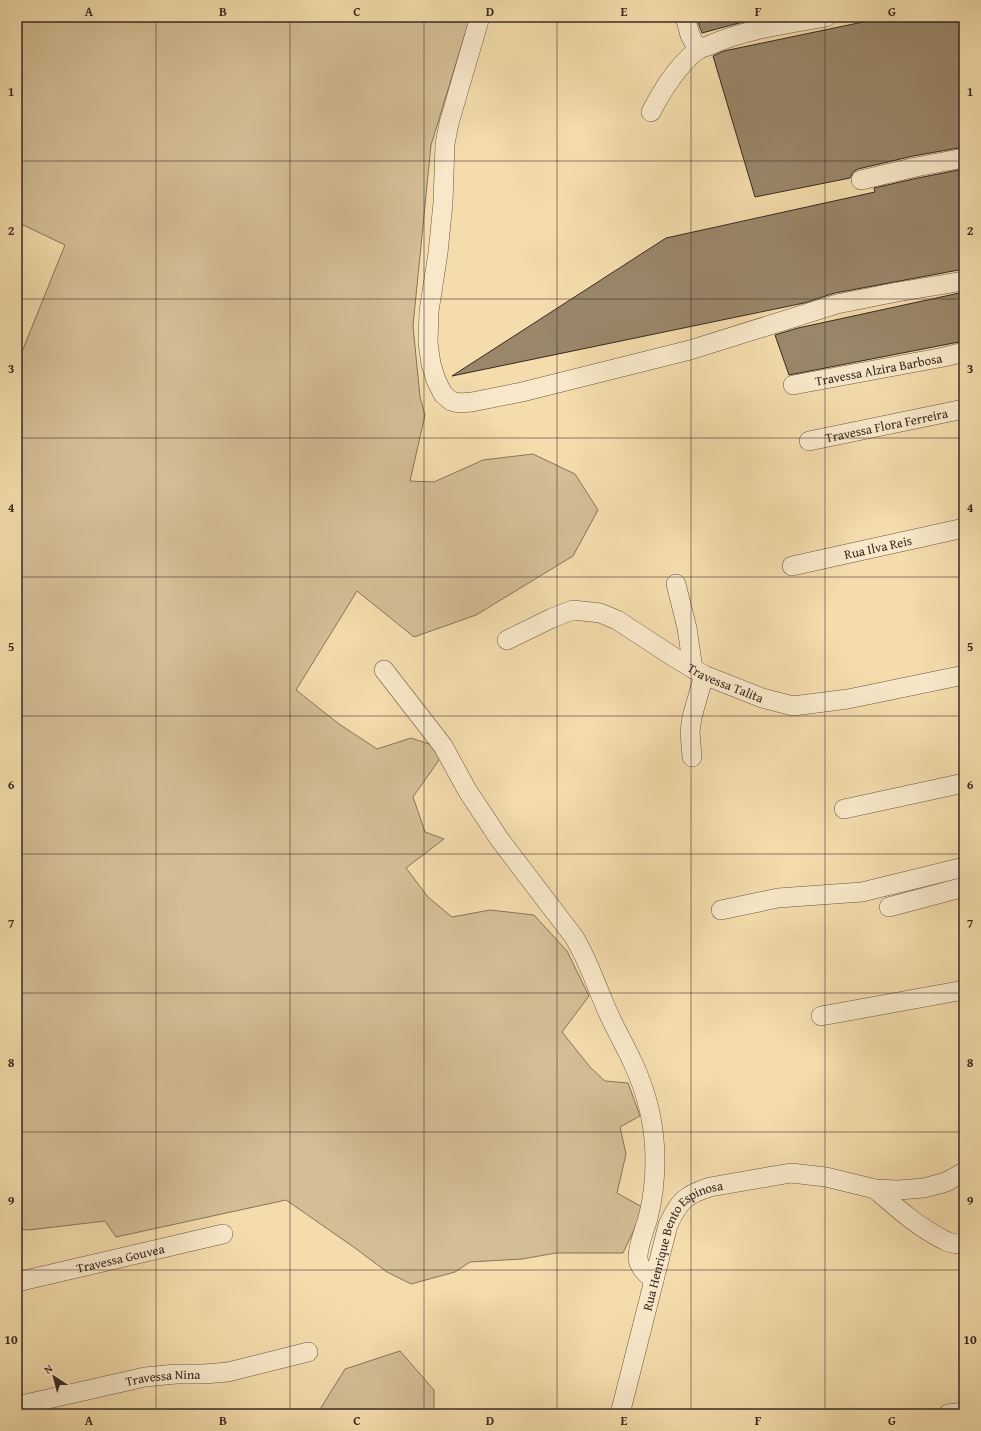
<svg xmlns="http://www.w3.org/2000/svg" width="981" height="1431" font-family="'Gentium Book Plus',serif">
  <style>
    .green { fill: #d4be95; stroke: #86745c }
    .building { fill: #9a876a; stroke: #392a22 }
    .lines { fill: none; stroke-linecap: round; stroke-linejoin: round }
    .minor-casing { stroke: #685644; stroke-width: 20 }
    .minor { stroke: #f8e8c9; stroke-width: 19 }
    .grid { fill: none; stroke: #392a22; stroke-width: 1; stroke-opacity: 0.55 }
    .labels { text-anchor: middle; dominant-baseline: central; stroke-width: 4; stroke-linejoin: round; paint-order: stroke }
    .street-label { font-size: 13px; fill: #392a22; stroke: #f8e8c9 }
    .neatline { fill: none; stroke: #392a22; stroke-width: 1.5 }
    .grid-label { font-size: 13px; text-anchor: middle; font-weight: bold; fill: #392a22 }
  </style>
  <rect width="100%" height="100%" fill="#f4dcac"/>
  <filter id="stains"><feTurbulence type="fractalNoise" baseFrequency=".005" numOctaves="4"/><feColorMatrix values="0 0 0 0 .2 0 0 0 0 .09 0 0 0 0 .02 0 0 0 .5 -.17"/></filter>
  <radialGradient id="worn" r=".72"><stop offset=".6" stop-color="#630" stop-opacity="0"/><stop offset="1" stop-color="#630" stop-opacity=".3"/></radialGradient>
  <g class="green">
    <polygon points="17,17 475,17 465,34 431,145 413,326 420,397 425,415 410,481 434,482 483,460 533,454 575,474 598,510 573,556 476,615 414,637 357,591 296,690 339,724 377,749 411,738 441,748 439,760 413,797 425,832 444,839 406,868 428,897 452,917 490,910 534,915 567,951 589,996 562,1032 590,1067 605,1081 628,1083 640,1116 620,1127 626,1154 617,1193 644,1208 623,1253 556,1253 522,1259 470,1262 455,1272 411,1284 387,1272 355,1248 286,1200 116,1237 105,1221 29,1230 17,1229 17,364 65,245 17,222"/>
    <polygon points="400,1351 434,1390 434,1414 317,1414 345,1369"/>
  </g>
  <g class="building">
    <polygon points="696,17 753,17 754,19 702,33"/>
    <polygon points="887,17 964,17 964,147 913,156 858,169 853,172 850,178 755,197 713,56 724,51"/>
    <polygon points="964,169 964,269 835,293 804,303 452,376 666,238 875,192 874,188 918,178"/>
    <polygon points="964,292 964,341 789,375 775,335 798,328"/>
  </g>
  <g class="lines">
    <g class="minor-casing">
      <g id="minor">
        <polyline points="480,17 449,123 445,144 443,203 438,253 429,311 428,343 431,364 436,380 443,394 451,401 459,403 472,402 522,392 690,350 837,304 897,292 964,281"/>
        <polyline points="685,17 690,35 698,50"/>
        <path d="M651 112C663 89 676 68 696 51 700 48 706 47 710 45 746 29 788 24 826 17"/>
        <polyline points="861,180 916,167 964,158"/>
        <path id="s1" d="M793 385 944 357 964 352"/>
        <path id="s2" d="M809 441 964 409"/>
        <path id="s3" d="M792 566 964 528"/>
        <polyline points="676,584 687,628 693,669"/>
        <path id="s4" d="M507 640 552 618 573 610 600 613 617 620 672 656 704 675 762 698 793 706 848 699 964 675"/>
        <path d="M384 670 443 746 467 790 500 840 574 937C587 958 594 980 604 1003 612 1024 624 1043 633 1063 647 1093 655 1128 655 1160 655 1180 653 1199 648 1218 645 1229 637 1247 638 1259 639 1268 648 1275 654 1280"/>
        <polyline points="692,757 690,732 692,717 704,675"/>
        <polyline points="844,809 964,783"/>
        <polyline points="889,907 964,887"/>
        <polyline points="721,910 778,898 862,892 964,867"/>
        <polyline points="821,1016 964,990"/>
        <path d="M875 1189C897 1208 919 1228 946 1241 951 1244 958 1244 964 1244"/>
        <path id="s5" d="M17 1282 223 1234"/>
        <path id="s6" d="M17 1406 145 1377 176 1374H204L228 1372 308 1352"/>
        <path id="s7" d="M620 1414 668 1225C679 1201 685 1195 710 1187L791 1173 826 1177 875 1189 898 1190 924 1188 946 1182 964 1172"/>
        <polyline points="948,1414 964,1412"/>
      </g>
    </g>
    <use href="#minor" class="minor"/>
  </g>
  <path class="grid" d="M156 17V1414M290 17V1414M424 17V1414M557 17V1414M691 17V1414M825 17V1414M17 161H964M17 299H964M17 438H964M17 577H964M17 716H964M17 854H964M17 993H964M17 1132H964M17 1270H964"/>
  <g class="labels">
    <g class="street-label">
      <text stroke="none"><textPath href="#s1" startOffset="87">Travessa Alzira Barbosa</textPath></text>
      <text stroke="none"><textPath href="#s2" startOffset="79">Travessa Flora Ferreira</textPath></text>
      <text stroke="none"><textPath href="#s3" startOffset="88">Rua Ilva Reis</textPath></text>
      <text stroke="none"><textPath href="#s4" startOffset="244">Travessa Talita</textPath></text>
      <text stroke="none"><textPath href="#s7" startOffset="187">Rua Henrique Bento Espinosa</textPath></text>
      <text stroke="none"><textPath href="#s5" startOffset="106">Travessa Gouvea</textPath></text>
      <text stroke="none"><textPath href="#s6" startOffset="149">Travessa Nina</textPath></text>
    </g>
  </g>
  <rect width="981" height="1431" fill="none" stroke="#f4dcac" stroke-width="44"/>
  <g transform="translate(54 1377) rotate(324)" stroke="#f8e8c9" stroke-width="3" paint-order="stroke">
  <path d="M0-3L7 15L0 10L-7 15Z" fill="#392a22"/>
  <text y="-6" font-size="11" font-weight="bold" text-anchor="middle" fill="#392a22">N</text>
  </g>
  <rect x="22" y="22" width="937" height="1387" class="neatline"/>
  <g class="grid-label">
    <text x="89" y="16">A</text>
    <text x="223" y="16">B</text>
    <text x="357" y="16">C</text>
    <text x="490" y="16">D</text>
    <text x="624" y="16">E</text>
    <text x="758" y="16">F</text>
    <text x="892" y="16">G</text>
    <text x="11" y="96">1</text>
    <text x="970" y="96">1</text>
    <text x="11" y="235">2</text>
    <text x="970" y="235">2</text>
    <text x="11" y="373">3</text>
    <text x="970" y="373">3</text>
    <text x="11" y="512">4</text>
    <text x="970" y="512">4</text>
    <text x="11" y="651">5</text>
    <text x="970" y="651">5</text>
    <text x="11" y="789">6</text>
    <text x="970" y="789">6</text>
    <text x="11" y="928">7</text>
    <text x="970" y="928">7</text>
    <text x="11" y="1067">8</text>
    <text x="970" y="1067">8</text>
    <text x="11" y="1205">9</text>
    <text x="970" y="1205">9</text>
    <text x="11" y="1344">10</text>
    <text x="970" y="1344">10</text>
    <text x="89" y="1425">A</text>
    <text x="223" y="1425">B</text>
    <text x="357" y="1425">C</text>
    <text x="490" y="1425">D</text>
    <text x="624" y="1425">E</text>
    <text x="758" y="1425">F</text>
    <text x="892" y="1425">G</text>
  </g>
  <rect width="100%" height="100%" filter="url(#stains)"/>
  <rect width="100%" height="100%" fill="url(#worn)"/>
</svg>
